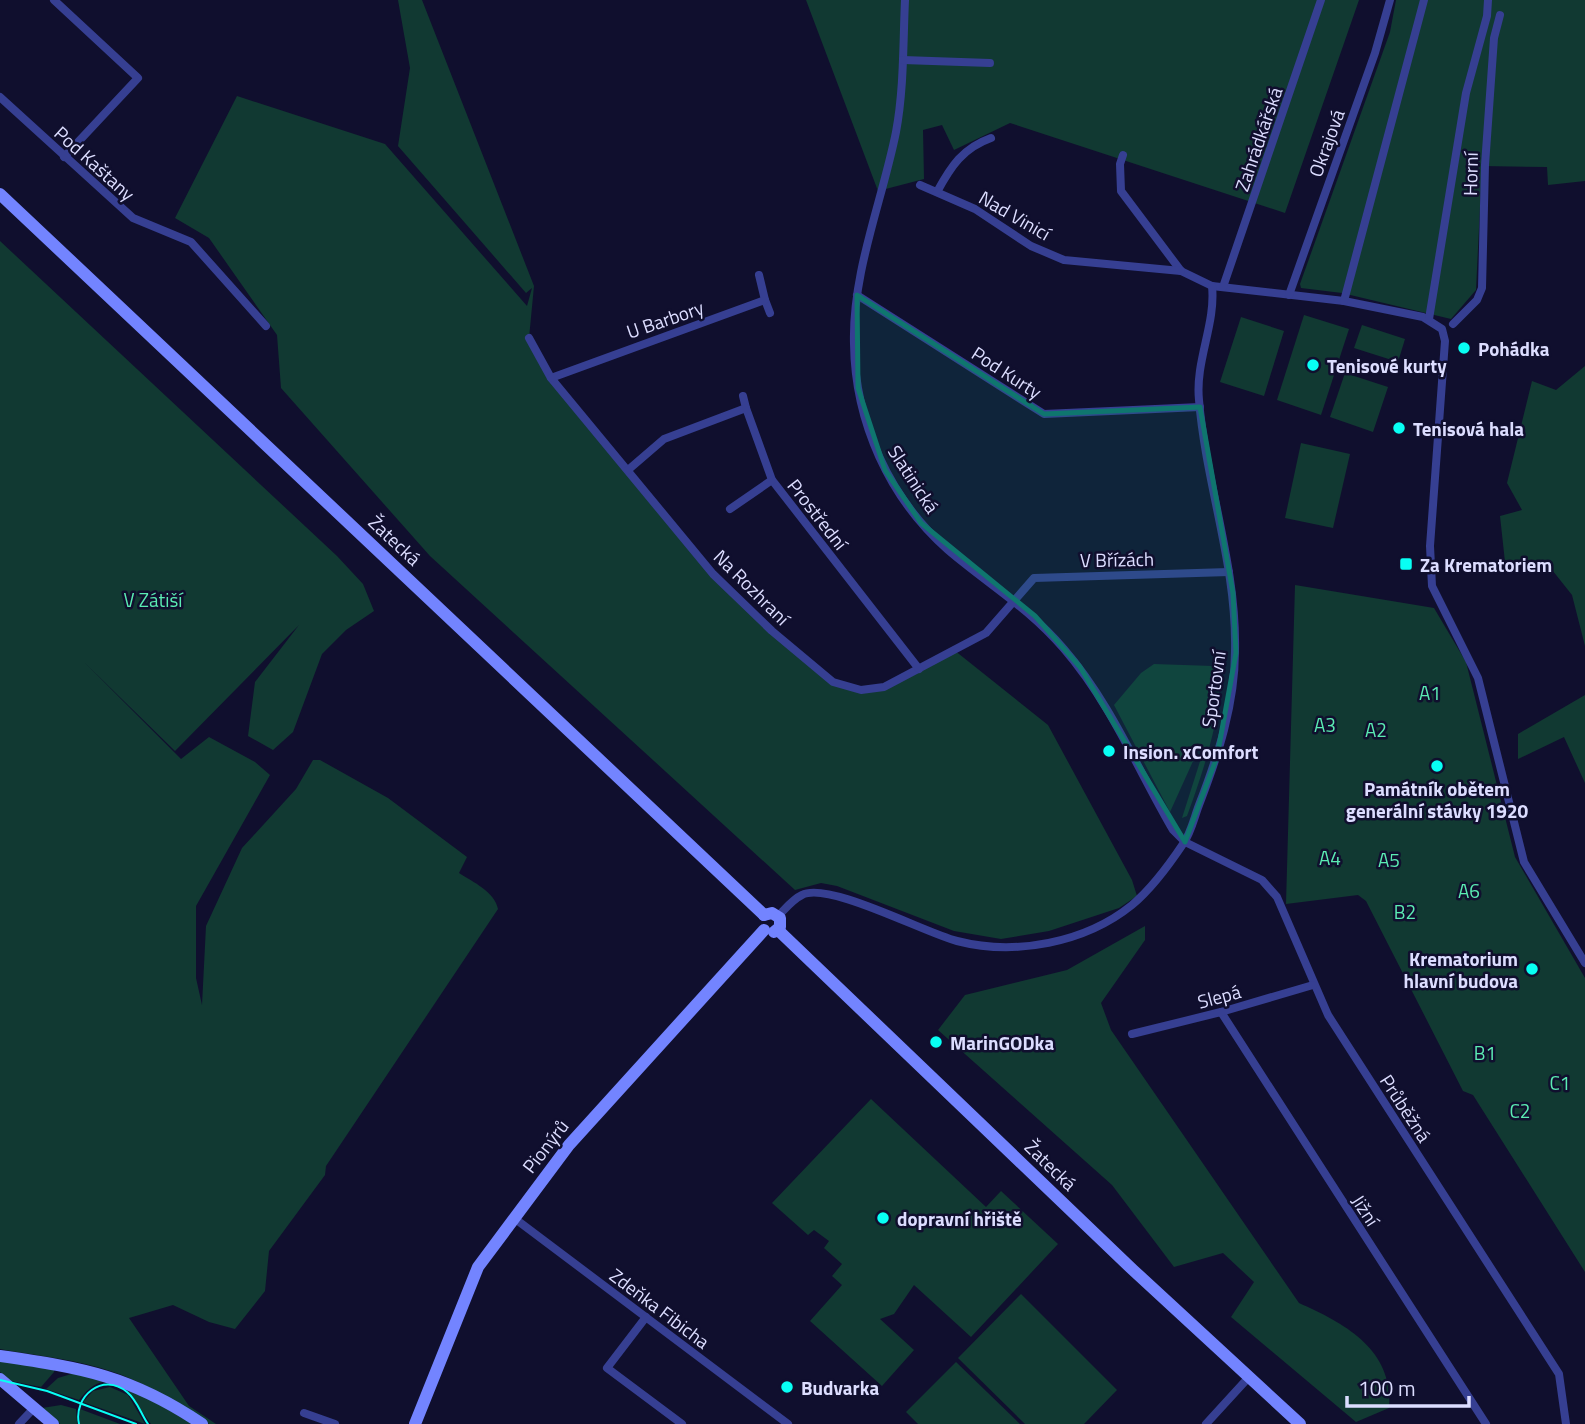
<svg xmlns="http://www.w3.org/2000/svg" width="1585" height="1424" font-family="'Titillium Web',sans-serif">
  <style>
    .green { fill: #113932 }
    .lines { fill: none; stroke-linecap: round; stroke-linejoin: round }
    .street { stroke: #363f92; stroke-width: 8 }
    .secondary { stroke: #7384ff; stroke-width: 12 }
    .tram { stroke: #08fff4; stroke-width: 2 }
    .marked { fill: #0f766e; fill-opacity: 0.2; stroke: #0f766e; stroke-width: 5; stroke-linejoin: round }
    .poi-dot { fill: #08fff4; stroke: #100f2e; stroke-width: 2.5 }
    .labels { text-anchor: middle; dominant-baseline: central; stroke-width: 5; stroke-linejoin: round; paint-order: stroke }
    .street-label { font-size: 19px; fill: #dcddff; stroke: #100f2e }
    .poi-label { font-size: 19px; font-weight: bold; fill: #dcddff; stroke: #100f2e; text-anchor: start }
    .park-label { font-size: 19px; fill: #5becb3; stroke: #100f2e }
  </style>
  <rect width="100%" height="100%" fill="#100f2e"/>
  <g class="green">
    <polygon points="398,0 422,0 534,286 529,338 551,378 713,574 824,677 857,689 888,685 954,650 1048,725 1132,880 1137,896 1119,908 1049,931 1001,939 954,931 837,886 821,883 795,890 430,556 281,388 277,335 209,238 175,218 237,96 385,144 527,306 532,288 526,293 398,146 410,68"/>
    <polygon points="806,0 1359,0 1285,213 1010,123 954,150 942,125 923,130 924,179 878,191"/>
    <polygon points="1396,0 1585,0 1585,181 1548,185 1547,167 1482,166 1476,290 1451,319 1342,293 1301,288 1300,284 1390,32"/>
    <path d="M0 241 337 556 363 584 374 611 346 630 322 654 293 732 273 750 248 736 255 682 299 625 175 751 84 662 181 759 209 737 255 762 270 775 196 906V978L202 1005 206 926 242 848 296 789 313 760H320L388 798 467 857 459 873C473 882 495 892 498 909L326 1166 325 1175 269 1251 265 1291 235 1329 209 1322 173 1305 129 1318 189 1406 216 1424H209C174 1401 139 1378 97 1367 66 1358 32 1355 0 1349Z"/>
    <polygon points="1304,315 1349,329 1321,415 1277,400"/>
    <polygon points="1241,317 1284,331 1264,396 1220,382"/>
    <polygon points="1362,325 1405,339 1398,362 1354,348"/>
    <polygon points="1585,366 1585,646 1572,595 1545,561 1505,562 1500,516 1522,510 1507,483 1532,381 1556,390"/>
    <polygon points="1345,373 1388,387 1373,432 1330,417"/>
    <polygon points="1301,443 1350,454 1333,528 1285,518"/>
    <polygon points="1295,585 1434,608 1466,662 1515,857 1585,978 1585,1272 1473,1095 1463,1091 1366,901 1358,895 1286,904"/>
    <path d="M1154 664 1213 666C1233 690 1198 786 1187 816L1182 818 1203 752 1199 748 1170 812 1114 705 1141 673Z"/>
    <polygon points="1585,695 1585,783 1564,737 1518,759 1518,734"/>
    <path d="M1145 926V940L1101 1003 1111 1030 1299 1303C1346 1324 1394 1350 1389 1408L1356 1422 1231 1317 1254 1282 1223 1253 1174 1267 1112 1185 938 1030 965 995 1067 970Z"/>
    <polygon points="871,1099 986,1207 1001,1191 1058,1244 971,1337 914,1285 894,1314 880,1319 914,1350 882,1386 810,1321 842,1285 832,1276 842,1264 824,1248 829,1241 814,1230 808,1235 772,1203"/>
    <polygon points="1021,1294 1117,1390 1084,1424 1025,1424 958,1358"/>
    <polygon points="0,1360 54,1370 54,1372 41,1387 11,1381 0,1372"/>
    <polygon points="956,1362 1020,1424 918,1424 906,1412"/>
    <path d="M78 1372 129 1387 193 1424H151C132 1398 111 1358 79 1400L46 1389 58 1378Z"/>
    <polygon points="110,1387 128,1395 145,1424 83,1402 93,1391"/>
    <polygon points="61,1405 76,1409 77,1424 60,1424 42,1408"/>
    <polygon points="80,1409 120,1424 80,1424"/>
  </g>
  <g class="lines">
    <g class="street">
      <polyline points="54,0 138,78 64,157"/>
      <path d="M905 0C903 44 904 89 896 132 882 202 852 272 854 344 855 422 889 498 948 550 989 585 1028 607 1064 649 1110 702 1138 770 1173 830L1185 842 1262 880 1277 897 1328 1015 1559 1374 1566 1424"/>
      <polyline points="903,60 990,63"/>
      <polyline points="0,97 133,218 191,242 266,326"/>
      <polyline points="1123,155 1120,164 1121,191 1181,271 1212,286 1344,301 1423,317 1442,329 1445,341 1430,546 1432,586 1478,678 1524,862 1585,963"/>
      <polyline points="920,185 975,209 1031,246 1064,260 1181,271"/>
      <path d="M937 192C951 166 963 148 991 138"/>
      <polyline points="1223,287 1321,0"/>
      <polyline points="857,295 1044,414 1200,407"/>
      <polyline points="1289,295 1375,53 1390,0"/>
      <polyline points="765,300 770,313"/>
      <polyline points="1344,301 1424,0"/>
      <polyline points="1429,319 1466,93 1487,16 1488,0"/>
      <polyline points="1453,324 1477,300 1482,288 1485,165 1494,38 1500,15"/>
      <polyline points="529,338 551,378 713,574 772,631 833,682 861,690 884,687 986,633 1034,578 1229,572"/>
      <polyline points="551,378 765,300 759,275"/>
      <polyline points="743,396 746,408"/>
      <polyline points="628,470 664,439 746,408 772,480 919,669"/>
      <polyline points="730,509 772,480"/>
      <path d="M778 916C785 909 793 899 802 895 828 881 925 933 957 941 1015 956 1085 943 1132 905 1151 889 1169 865 1183 844 1191 833 1194 818 1199 805 1218 756 1235 704 1235 651 1237 566 1206 485 1199 400 1195 361 1216 324 1212 286"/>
      <polyline points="1221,1012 1486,1424"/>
      <polyline points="1132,1034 1221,1012 1313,985"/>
      <polyline points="514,1218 788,1424"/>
      <polyline points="646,1317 607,1368 682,1424"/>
      <polyline points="304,1413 335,1424"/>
      <polyline points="19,1424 34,1408"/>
      <polyline points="1206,1424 1249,1377"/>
    </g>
    <g class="secondary">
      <polyline points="0,194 764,915"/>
      <polyline points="764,915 772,913 780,918 780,927 774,932"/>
      <polyline points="778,930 1133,1270 1300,1424"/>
      <path d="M0 1356C83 1368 131 1376 202 1424"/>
      <polyline points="0,1379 53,1424"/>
      <polyline points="415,1424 478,1267 569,1145 764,930"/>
    </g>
    <g class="tram">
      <polyline points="0,1380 47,1391 136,1424"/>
      <path d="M79 1424C73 1396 103 1372 127 1392 137 1400 141 1414 148 1424"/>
    </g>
  </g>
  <path class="marked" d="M857 295 1044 414 1200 407 1233 593 1236 653 1217 757 1185 842 1080 667 1035 616 921 523 885 470 858 388Z"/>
  <g class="poi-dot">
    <circle cx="1464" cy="348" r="7"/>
    <circle cx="1313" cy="365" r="7"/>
    <circle cx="1399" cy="428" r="7"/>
    <rect x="1399" y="557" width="14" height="14" rx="3.5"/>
    <circle cx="1109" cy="751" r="7"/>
    <circle cx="1437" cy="766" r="7"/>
    <circle cx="1532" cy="969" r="7"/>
    <circle cx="936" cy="1042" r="7"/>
    <circle cx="883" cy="1218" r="7"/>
    <circle cx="787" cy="1387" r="7"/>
  </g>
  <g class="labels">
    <g class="street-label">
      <text transform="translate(1258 139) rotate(-71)">Zahrádkářská</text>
      <text transform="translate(1326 143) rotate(-70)">Okrajová</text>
      <text transform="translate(95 163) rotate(42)">Pod Kaštany</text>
      <text transform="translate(1470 174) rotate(-89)">Horní</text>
      <text transform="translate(1015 215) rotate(30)">Nad Vinicí</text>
      <text transform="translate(665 319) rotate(-19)">U Barbory</text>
      <text transform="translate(1007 372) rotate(33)">Pod Kurty</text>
      <text transform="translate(914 479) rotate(57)">Slatinická</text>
      <text transform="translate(818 514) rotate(52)">Prostřední</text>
      <text transform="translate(395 540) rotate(43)">Žatecká</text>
      <text transform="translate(1117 559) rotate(-1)">V Břízách</text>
      <text transform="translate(752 587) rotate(45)">Na Rozhraní</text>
      <text transform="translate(1213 689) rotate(-82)">Sportovní</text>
      <text transform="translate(1219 996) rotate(-15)">Slepá</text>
      <text transform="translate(1406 1108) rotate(57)">Průběžná</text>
      <text transform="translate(545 1146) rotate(-52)">Pionýrů</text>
      <text transform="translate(1051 1165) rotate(44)">Žatecká</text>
      <text transform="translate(1366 1210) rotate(57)">Jižní</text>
      <text transform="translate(660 1308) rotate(37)">Zdeňka Fibicha</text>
    </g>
    <g class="poi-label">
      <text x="1478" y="348">Pohádka</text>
      <text x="1327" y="365">Tenisové kurty</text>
      <text x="1413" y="428">Tenisová hala</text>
      <text x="1420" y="564">Za Krematoriem</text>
      <text x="1123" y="751">Insion. xComfort</text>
      <text x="1437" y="788" text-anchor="middle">Památník obětem<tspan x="1437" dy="22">generální stávky 1920</tspan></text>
      <text x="1518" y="958" text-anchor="end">Krematorium<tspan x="1518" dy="22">hlavní budova</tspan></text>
      <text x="950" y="1042">MarinGODka</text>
      <text x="897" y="1218">dopravní hřiště</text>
      <text x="801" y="1387">Budvarka</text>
    </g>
    <g class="park-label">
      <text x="153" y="599">V Zátiší</text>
      <text x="1430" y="692">A1</text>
      <text x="1325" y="724">A3</text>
      <text x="1376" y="729">A2</text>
      <text x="1330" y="857">A4</text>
      <text x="1389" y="859">A5</text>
      <text x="1469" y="890">A6</text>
      <text x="1405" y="911">B2</text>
      <text x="1485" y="1052">B1</text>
      <text x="1560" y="1082">C1</text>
      <text x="1520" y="1110">C2</text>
    </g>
  </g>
  <path d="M1347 1396v10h122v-10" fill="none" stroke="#dcddff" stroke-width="3.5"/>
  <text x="1358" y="1396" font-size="21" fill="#dcddff" stroke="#100f2e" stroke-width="5" paint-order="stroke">100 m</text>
</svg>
